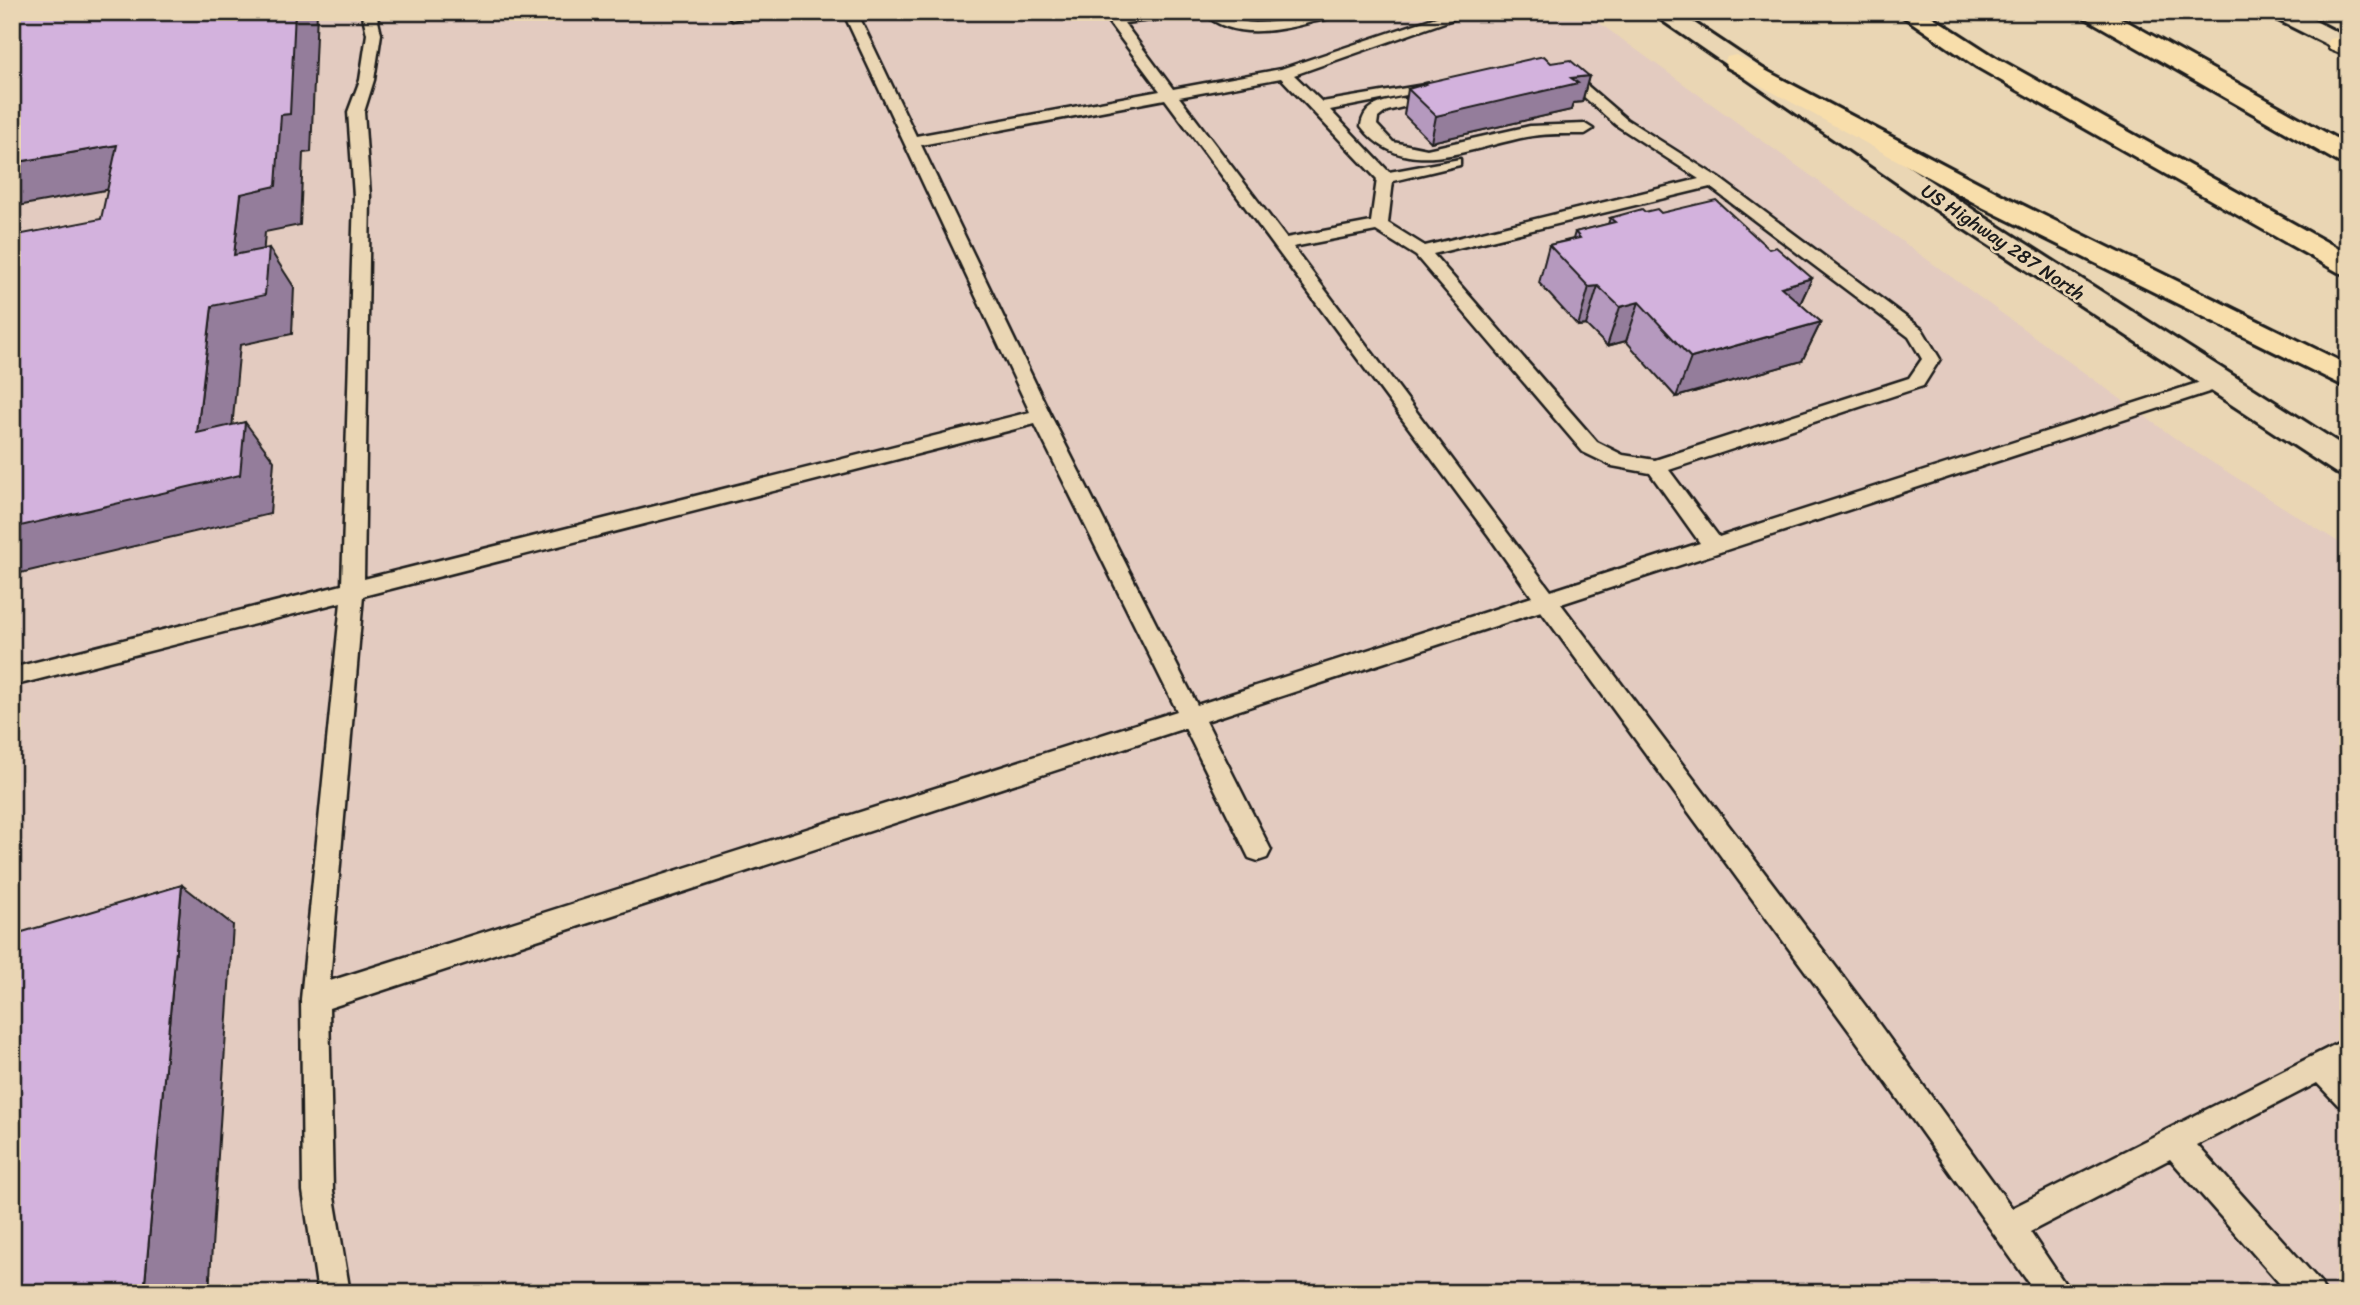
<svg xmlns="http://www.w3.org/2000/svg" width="2360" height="1305" font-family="Sriracha,sans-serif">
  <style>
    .built { fill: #e3cbc0 }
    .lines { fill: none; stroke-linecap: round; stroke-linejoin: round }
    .lane-casing { stroke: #1c1c1c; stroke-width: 5 }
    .secondary-casing { stroke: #1c1c1c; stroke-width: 6 }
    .highway-casing { stroke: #1c1c1c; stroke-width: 6 }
    .lane { fill: #ead6b4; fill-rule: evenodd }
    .secondary { fill: #ead6b4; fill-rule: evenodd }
    .highway { fill: #f8deab; fill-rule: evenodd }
    .wall { fill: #b599be; stroke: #1c1c1c; stroke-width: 2 }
    .shaded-wall { fill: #947d9b; stroke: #1c1c1c; stroke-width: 2 }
    .building { fill: #d3b2dd; stroke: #1c1c1c; stroke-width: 2 }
    .labels { text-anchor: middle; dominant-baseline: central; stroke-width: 5; stroke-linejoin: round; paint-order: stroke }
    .far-street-label { font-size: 19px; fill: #1c1c1c; stroke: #ead6b4 }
  </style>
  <rect width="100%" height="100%" fill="#ead6b4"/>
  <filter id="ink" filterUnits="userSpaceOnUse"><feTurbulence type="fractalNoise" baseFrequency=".0143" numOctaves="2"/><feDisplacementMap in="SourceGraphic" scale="14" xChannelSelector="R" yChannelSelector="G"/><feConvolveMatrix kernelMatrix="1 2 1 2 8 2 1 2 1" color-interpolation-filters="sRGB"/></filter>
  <g filter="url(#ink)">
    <polygon class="built" points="12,12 1584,12 2183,444 2348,548 2348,1293 12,1293"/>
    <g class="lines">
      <g class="lane-casing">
        <g id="lane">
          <path d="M362 12H376L381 34 374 80 364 112 370 196 364 579 1030 412 843 12H857L916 136 1160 91 1101 12H1115L1118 15 1197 12 1190 16 1124 23 1173 89 1281 69 1451 12H1473L1294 75 1322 102 1442 82V88L1437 89 1330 110 1389 172 1460 159V165L1393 181 1388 223 1425 246 1699 179 1616 125 1556 72 1558 69H1568L1626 119 1719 178 1922 329 1940 359 1923 386 1669 470 1719 537 2210 379H2224L2227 383 2224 387 1561 604 1873 1016 2012 1208 2348 1038V1067L2343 1069 2348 1074V1109L2338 1105 2317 1083 2197 1145 2320 1282 2325 1293H2288L2170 1159 2030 1232 2071 1293H2036L1853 1036 1541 611 1206 721 1271 850 1267 858 1258 861 1249 858 1185 728 329 1008 333 1191 350 1293H318L303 1191 301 999 341 602 12 686V668L342 585 354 196 348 112 360 80 367 34ZM1281 78 1377 179 1371 222 1286 238 1179 97ZM1165 99 1489 536 1532 597 1197 705 1051 416 921 145ZM1710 187 1909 337 1922 359 1909 378 1655 460 1623 455 1597 442 1433 254ZM1376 231 1416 256 1583 452 1612 466 1650 473 1700 543 1551 591 1293 247ZM1035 424 1177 711 330 981 363 596Z"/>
          <polygon points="723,12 760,12 732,20"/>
          <path d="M1203 12C1222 12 1236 23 1256 23 1286 23 1313 12 1343 12 1335 18 1322 20 1312 22 1278 31 1231 41 1203 12Z"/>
          <path d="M1402 98 1410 103 1407 106 1387 111 1378 118 1377 125 1393 142 1427 149 1530 126 1585 124 1593 129 1585 134C1566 134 1545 133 1526 137 1469 148 1403 182 1361 126 1364 104 1383 102 1402 98Z"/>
        </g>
      </g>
      <g class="secondary-casing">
        <g id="secondary">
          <polygon points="1650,12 1678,12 1978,213 2348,449 2348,477 2336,473 1958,225"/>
          <polygon points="2268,12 2298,12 2348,38 2348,55 2272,17"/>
        </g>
      </g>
      <g class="highway-casing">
        <g id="highway">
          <polygon points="1897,12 1925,12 1995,57 2348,254 2348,275 2338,272 1977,67"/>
          <polygon points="2080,12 2110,12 2348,145 2348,164 2338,162 2084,17"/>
          <polygon points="2339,37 2348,39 2348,56 2330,49 2327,44 2330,39"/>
          <polygon points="1736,55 2004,196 2348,365 2348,388 1984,208 1727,67 1724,62 1727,57"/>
        </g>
      </g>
      <use href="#lane" class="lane"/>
      <use href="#secondary" class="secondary"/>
      <use href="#highway" class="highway"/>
    </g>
    <g class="wall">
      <polygon points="1346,12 1384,12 1354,20"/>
      <polygon points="1551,63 1589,76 1582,102 1573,103 1571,110 1431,142 1404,115 1408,89 1423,85 1424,83"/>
      <polygon points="1645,212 1661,213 1769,249 1812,278 1800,304 1821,322 1802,361 1676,397 1626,341 1607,346 1586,325 1578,326 1539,283 1549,245 1573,239 1575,232 1608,224 1610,218"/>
    </g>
    <g class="shaded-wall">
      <polygon points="295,12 317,12 311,152 303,153 300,225 265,232 260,294 234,255 241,194 281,115"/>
      <polygon points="1355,12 1384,12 1354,20"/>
      <polygon points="1589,76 1582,102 1573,103 1571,110 1431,142 1436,116 1571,78"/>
      <polygon points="117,145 144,183 12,207 12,163"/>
      <polygon points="269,248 294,287 292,334 240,345 228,471 197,433 212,306"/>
      <polygon points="1812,278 1794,317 1781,287"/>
      <polygon points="1598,286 1586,325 1578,326 1589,287"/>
      <polygon points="1639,302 1626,341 1607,346 1620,307"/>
      <polygon points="1821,322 1802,361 1676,397 1691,358"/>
      <polygon points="245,422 274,461 270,514 12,575 12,528"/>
      <polygon points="182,885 233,925 209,1293 144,1293"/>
    </g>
    <g class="building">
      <polygon points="12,12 295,12 290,114 281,115 276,186 241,194 234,255 269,248 265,295 212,306 197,433 245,422 240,475 12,528 12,236 101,219 117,145 12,163"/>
      <polygon points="1544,56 1551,63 1570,60 1589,76 1571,78 1578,83 1436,116 1408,89 1426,84 1424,83"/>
      <polygon points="1716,200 1769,249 1776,247 1812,278 1781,287 1821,322 1691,358 1639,302 1620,307 1598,286 1589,287 1549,245 1580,238 1575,232 1615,222 1610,218 1642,209 1645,212 1657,209 1661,213"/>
      <polygon points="182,885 144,1293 12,1293 12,935"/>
    </g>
  </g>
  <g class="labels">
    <g class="far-street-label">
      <text transform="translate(2003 242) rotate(34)">US Highway 287 North</text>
    </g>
  </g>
  <rect width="2360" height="1305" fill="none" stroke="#ead6b4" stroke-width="42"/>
  <rect x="21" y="21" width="2318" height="1263" fill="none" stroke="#1c1c1c" stroke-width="2.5" filter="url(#ink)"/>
</svg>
